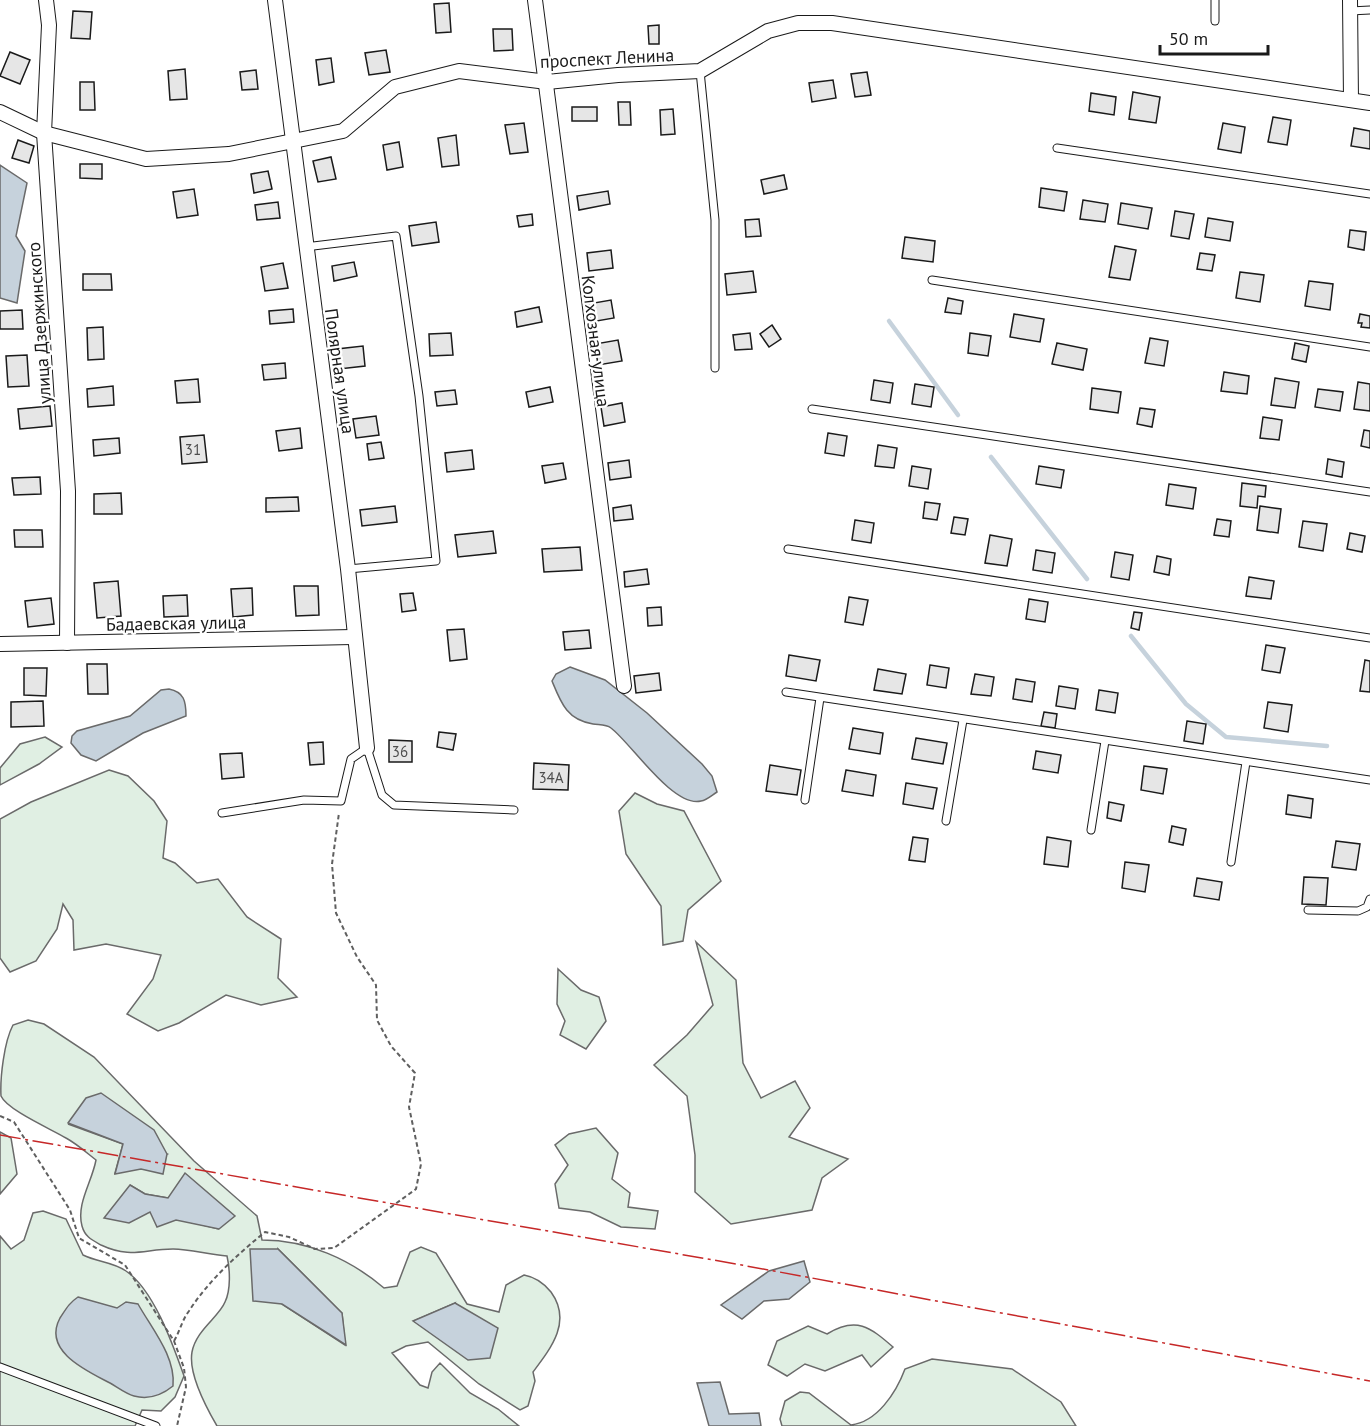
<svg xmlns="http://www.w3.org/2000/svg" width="1370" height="1426" font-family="'PT Sans',sans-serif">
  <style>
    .green { fill: #e0efe3; stroke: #6a6a6a; stroke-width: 1.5; fill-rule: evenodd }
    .water { fill: #c6d2dc; stroke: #6a6a6a; stroke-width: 1.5 }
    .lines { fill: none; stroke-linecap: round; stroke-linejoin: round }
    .stream { stroke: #c6d2dc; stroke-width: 4.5 }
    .building { fill: #e6e6e6; stroke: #1a1a1a; stroke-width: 1.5 }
    .lane-casing { stroke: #1a1a1a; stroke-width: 9 }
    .street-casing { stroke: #1a1a1a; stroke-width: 16 }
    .path { stroke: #5f5f5f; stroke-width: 2; stroke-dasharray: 4.5 3; stroke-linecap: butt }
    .lane { stroke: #fff; stroke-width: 7 }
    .street { stroke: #fff; stroke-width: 14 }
    .power { stroke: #c62828; stroke-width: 1.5; stroke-dasharray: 21 4.5 3 4.5; stroke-linecap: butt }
    .labels { text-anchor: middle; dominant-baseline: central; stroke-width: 4.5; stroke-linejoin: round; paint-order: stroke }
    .number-label { font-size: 15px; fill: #4d4d4d }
    .street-label { font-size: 18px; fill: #1a1a1a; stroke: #fff }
  </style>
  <rect width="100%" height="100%" fill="#fff"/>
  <g class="green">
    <polygon points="45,737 62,747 39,764 0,785 0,768 20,744"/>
    <polygon points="109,770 128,776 154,801 167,821 163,858 175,863 197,883 218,879 247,917 281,939 278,978 297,997 261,1005 226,995 179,1023 158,1031 127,1014 153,979 161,955 106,944 74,950 73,920 63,904 57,929 36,961 10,972 0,958 0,819 31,802"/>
    <polygon points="635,793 657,804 684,811 721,881 688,910 683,941 663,945 661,906 626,854 619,811"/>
    <polygon points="696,942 736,980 743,1063 761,1098 795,1081 810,1108 789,1137 848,1159 822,1178 812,1210 731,1224 695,1192 695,1155 687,1096 654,1065 687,1035 713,1005"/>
    <polygon points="558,969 581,990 599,997 606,1021 586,1049 560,1035 565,1021 557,1004"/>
    <path d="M28 1020 44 1024 94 1057 194 1161 257 1216 262 1240C307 1240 350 1259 384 1288L397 1286 410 1252 421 1247 436 1253 467 1304 499 1312 506 1285 524 1275C535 1277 543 1282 551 1292 572 1321 552 1347 533 1372L535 1381 528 1406 520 1410 479 1384 428 1342 406 1346 392 1353 420 1385 428 1388 432 1372 440 1363 470 1393 498 1409 519 1426H217C206 1407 188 1374 192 1352 196 1330 219 1317 225 1302 231 1290 230 1269 227 1256 209 1255 191 1249 173 1249 144 1249 131 1259 101 1245 92 1240 85 1237 82 1226 76 1204 92 1182 96 1160 87 1153 77 1144 66 1138 53 1130 7 1110 1 1096 0 1078 4 1042 13 1025ZM68 1124 167 1154 115 1173 123 1144ZM130 1185 145 1194 168 1198 219 1229 150 1212ZM278 1249 342 1313 345 1345 282 1304ZM455 1303 439 1338 414 1321Z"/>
    <polygon points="596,1128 618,1153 612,1179 630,1193 628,1207 658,1211 655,1229 621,1227 590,1212 559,1208 555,1184 568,1165 555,1145 569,1134"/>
    <polygon points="0,1132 11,1138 17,1174 0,1194"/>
    <path d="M43 1211 66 1219 83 1255C97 1262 114 1262 126 1271 154 1290 173 1345 184 1376L175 1397 161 1411 142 1410 135 1426H0V1236L11 1249 24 1240 33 1213Z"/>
    <path d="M808 1326 827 1334C856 1316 870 1327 893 1347L871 1367 862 1355 825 1371 805 1364 787 1376 768 1365 777 1341Z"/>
    <path d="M932 1359 1012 1369 1061 1402 1076 1426H782L780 1419 785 1401 800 1392 809 1393 851 1425C877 1422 896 1393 905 1369Z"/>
  </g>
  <g class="water">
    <polygon points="0,165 27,183 16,236 25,251 17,303 0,298"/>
    <path d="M570 667 605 680 647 713 702 764 712 776 717 792C712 795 707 800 701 801 673 808 631 743 611 728 606 724 599 725 593 724 567 720 561 703 552 681L556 674Z"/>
    <path d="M169 689C184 692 186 701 186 716L143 733 96 761 81 755 71 743 72 736 77 731 130 716 161 690Z"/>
    <polygon points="101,1093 154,1130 167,1154 163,1174 141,1169 115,1174 123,1144 68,1123 86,1098"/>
    <polygon points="185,1173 235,1216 219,1229 176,1220 157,1227 150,1212 129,1223 104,1218 130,1185 145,1194 168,1198"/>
    <polygon points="250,1249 278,1249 342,1313 346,1345 282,1304 253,1301"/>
    <polygon points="804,1261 810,1282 789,1299 764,1301 742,1319 721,1305 769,1271"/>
    <path d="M78 1297 117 1308 126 1302 138 1304C152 1329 176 1357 173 1386 162 1395 149 1400 134 1396 126 1394 117 1387 110 1383 87 1371 42 1351 60 1318 66 1309 69 1303 78 1297Z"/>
    <polygon points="455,1303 498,1328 490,1358 468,1360 413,1321"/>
    <polygon points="720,1382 729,1414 759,1413 761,1426 709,1426 697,1383"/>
  </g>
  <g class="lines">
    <g class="stream">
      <polyline points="889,321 958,415"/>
      <polyline points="991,457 1087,579"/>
      <polyline points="1131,636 1186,704 1226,737 1327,746"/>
    </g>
  </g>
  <g class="building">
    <polygon points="449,3 451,32 436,33 434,4"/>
    <polygon points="73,11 92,12 90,39 71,38"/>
    <polygon points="659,25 659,44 649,44 648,26"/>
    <polygon points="493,29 512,29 513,50 494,51"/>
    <polygon points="386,50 390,72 369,75 365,53"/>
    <polygon points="10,52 30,60 20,84 0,76"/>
    <polygon points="331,58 334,82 319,85 316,60"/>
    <polygon points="185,69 187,99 170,100 168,71"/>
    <polygon points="256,70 258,89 242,90 240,72"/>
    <polygon points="867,72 871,95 855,97 851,74"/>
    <polygon points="833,80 836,98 812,102 809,83"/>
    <polygon points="80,82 94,82 95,110 80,110"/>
    <polygon points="1133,92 1160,97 1156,123 1129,119"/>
    <polygon points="1091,93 1116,97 1114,115 1089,111"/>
    <polygon points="618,102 630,102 631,125 619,125"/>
    <rect x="572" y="107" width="25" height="14"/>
    <polygon points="673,109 675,134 661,135 660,110"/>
    <polygon points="1273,117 1291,120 1287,145 1268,142"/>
    <polygon points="524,123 528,152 510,154 505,125"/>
    <polygon points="1223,123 1245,127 1241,153 1218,149"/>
    <polygon points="1354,128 1370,131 1370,149 1351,146"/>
    <polygon points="456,135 459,165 442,167 438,138"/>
    <polygon points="18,140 34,146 29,163 12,158"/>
    <polygon points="399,142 403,167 387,170 383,145"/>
    <polygon points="331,157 336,179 318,182 313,161"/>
    <polygon points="80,164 102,164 102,179 80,178"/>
    <polygon points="268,171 272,189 254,193 251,174"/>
    <polygon points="784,175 787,189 764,194 761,180"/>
    <polygon points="1041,188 1067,192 1064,211 1039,207"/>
    <polygon points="194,189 198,215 177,218 173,192"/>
    <polygon points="608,191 610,204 579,210 577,196"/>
    <polygon points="1083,200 1108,204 1105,222 1080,219"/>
    <polygon points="278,202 280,218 257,220 255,205"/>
    <polygon points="1121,203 1152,208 1148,229 1118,224"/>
    <polygon points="1175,211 1194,214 1189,239 1171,236"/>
    <polygon points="532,214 533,225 519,227 517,216"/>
    <polygon points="1208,218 1233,222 1230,241 1205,237"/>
    <polygon points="759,219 761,236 746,237 745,220"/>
    <polygon points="436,222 439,242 412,246 409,226"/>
    <polygon points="1350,230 1366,232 1364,250 1348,247"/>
    <polygon points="905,237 935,241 933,262 902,258"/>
    <polygon points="1115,246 1136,250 1130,280 1109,277"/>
    <polygon points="611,250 613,268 589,271 587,253"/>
    <polygon points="1200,253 1215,255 1212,271 1197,269"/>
    <polygon points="354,262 357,276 334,281 332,266"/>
    <polygon points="283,263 288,288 265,291 261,267"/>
    <polygon points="753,271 756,292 727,295 725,274"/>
    <polygon points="1240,272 1264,275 1260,302 1236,298"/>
    <polygon points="83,274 111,274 112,290 83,290"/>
    <polygon points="1309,281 1333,284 1330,310 1305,306"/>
    <polygon points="948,298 963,301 961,314 945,312"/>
    <polygon points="611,300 614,318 591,322 588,304"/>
    <polygon points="539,307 542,322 517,327 515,312"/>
    <polygon points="293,309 294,322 270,324 269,311"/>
    <polygon points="22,310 23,329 0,329 0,311"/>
    <polygon points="1014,314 1044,319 1040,342 1010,337"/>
    <polygon points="1360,314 1370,316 1370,328 1361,327 1362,323 1358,323"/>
    <polygon points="772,325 781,339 769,347 760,334"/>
    <polygon points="103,327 104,359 88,360 87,328"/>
    <polygon points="451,333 453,355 430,356 429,334"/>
    <polygon points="750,333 752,349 735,350 733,335"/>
    <polygon points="970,333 991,336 988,356 968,353"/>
    <polygon points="1150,338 1168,341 1164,366 1145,363"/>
    <polygon points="618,340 622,361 598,365 595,344"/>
    <polygon points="1057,343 1087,349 1083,370 1052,364"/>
    <polygon points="1295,343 1309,346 1306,362 1292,359"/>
    <polygon points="363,346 365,366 339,369 337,349"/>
    <polygon points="27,355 29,386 8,387 6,356"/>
    <polygon points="285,363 286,378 264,380 262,365"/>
    <polygon points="1224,372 1249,376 1247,394 1221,391"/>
    <polygon points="1275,378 1299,382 1295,408 1271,405"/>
    <polygon points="198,379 200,402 177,403 175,381"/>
    <polygon points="874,380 893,383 890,403 871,400"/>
    <polygon points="1358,382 1370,384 1370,411 1354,409"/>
    <polygon points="915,384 934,387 931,407 912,404"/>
    <polygon points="113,386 114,405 88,407 87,389"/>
    <polygon points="550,387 553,402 529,407 526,392"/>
    <polygon points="1092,388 1121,392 1118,413 1090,409"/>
    <polygon points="1318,389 1343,392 1340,411 1315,407"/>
    <polygon points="455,390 457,404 437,406 435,392"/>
    <polygon points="622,403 625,422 604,426 601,407"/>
    <polygon points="50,406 52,426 20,429 18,409"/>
    <polygon points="1140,408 1155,410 1152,427 1137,424"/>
    <polygon points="376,416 379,435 356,438 353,419"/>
    <polygon points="1263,417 1282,420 1279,440 1260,438"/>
    <polygon points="300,428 302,448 279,451 276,431"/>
    <polygon points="1364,430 1370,431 1370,448 1361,446"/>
    <polygon points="828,433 847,436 844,456 825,453"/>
    <polygon points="204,435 207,462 182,464 180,437"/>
    <polygon points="119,438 120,453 94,456 93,440"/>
    <polygon points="381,442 384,458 369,460 367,444"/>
    <polygon points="878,445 897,448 894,468 875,466"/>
    <polygon points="472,450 474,469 447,472 445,453"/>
    <polygon points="1328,459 1344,462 1342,477 1326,474"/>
    <polygon points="629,460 631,477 610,480 608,463"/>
    <polygon points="563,463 566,479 545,483 542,466"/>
    <polygon points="912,466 931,469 928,489 909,486"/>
    <polygon points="1039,466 1064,470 1061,488 1036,484"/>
    <polygon points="40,477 41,494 14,495 12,478"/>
    <polygon points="1242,483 1266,486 1265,497 1258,496 1257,508 1240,506"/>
    <polygon points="1169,484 1196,488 1193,509 1166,505"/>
    <polygon points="121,493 122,514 94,514 94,494"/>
    <polygon points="298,497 299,511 266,512 266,498"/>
    <polygon points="925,502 940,504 937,520 923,518"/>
    <polygon points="631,505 633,519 614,521 613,508"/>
    <polygon points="395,506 397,522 362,526 360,510"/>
    <polygon points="1260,506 1281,509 1278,533 1257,530"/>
    <polygon points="954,517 968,519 965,535 951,533"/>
    <polygon points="1217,519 1231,521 1229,537 1214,535"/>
    <polygon points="855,520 874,523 871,543 852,540"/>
    <polygon points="1303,521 1327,524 1323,551 1299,547"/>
    <polygon points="14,530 42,530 43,547 15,547"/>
    <polygon points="493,531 496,553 458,557 455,535"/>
    <polygon points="1350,533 1365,536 1362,552 1347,549"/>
    <polygon points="990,535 1012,539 1007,566 985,563"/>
    <polygon points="580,547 582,570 544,572 542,549"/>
    <polygon points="1036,550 1055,553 1052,573 1033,570"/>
    <polygon points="1115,552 1133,555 1129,580 1111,577"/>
    <polygon points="1157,556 1171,559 1169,575 1154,572"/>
    <polygon points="647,569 649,584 625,587 624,572"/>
    <polygon points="1249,577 1274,581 1271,599 1246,596"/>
    <polygon points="118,581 121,616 97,618 94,583"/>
    <polygon points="294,586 318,586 319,615 296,616"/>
    <polygon points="252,588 253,615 233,617 231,589"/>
    <polygon points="413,593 416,610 402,612 400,594"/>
    <polygon points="187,595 188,616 164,617 163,596"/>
    <polygon points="849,597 868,600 863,625 845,622"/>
    <polygon points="51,598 54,624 28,627 25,601"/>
    <polygon points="1029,599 1048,602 1045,622 1026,619"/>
    <polygon points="661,607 662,625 648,626 647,608"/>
    <polygon points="1134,612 1142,613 1139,630 1131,628"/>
    <polygon points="464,629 467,659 450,661 447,630"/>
    <polygon points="589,630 591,648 565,650 563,632"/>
    <polygon points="1266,645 1285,648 1280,673 1262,670"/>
    <polygon points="789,655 820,660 816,681 786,676"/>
    <polygon points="1365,660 1370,661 1370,692 1360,691"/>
    <polygon points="87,664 107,664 108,694 88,694"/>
    <polygon points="930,665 949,668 946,688 927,685"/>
    <polygon points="24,668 47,668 46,696 24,695"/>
    <polygon points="878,669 906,674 902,694 874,690"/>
    <polygon points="659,673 661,690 636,693 634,676"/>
    <polygon points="975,674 994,677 991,696 971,694"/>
    <polygon points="1016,679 1035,682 1032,702 1013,699"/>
    <polygon points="1059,686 1078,689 1075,709 1056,706"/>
    <polygon points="1099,690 1118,693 1115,713 1096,710"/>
    <polygon points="43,701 44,726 11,727 11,702"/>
    <polygon points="1268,702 1292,705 1288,732 1264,728"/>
    <polygon points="1044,712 1057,714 1055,728 1041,726"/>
    <polygon points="1187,721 1206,724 1203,744 1184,741"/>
    <polygon points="853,728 883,733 880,754 849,749"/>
    <polygon points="439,732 456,734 453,750 437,747"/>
    <polygon points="916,738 947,743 943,764 912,759"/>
    <polygon points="389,740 412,741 412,762 389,762"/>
    <polygon points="323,742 324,764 310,765 308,743"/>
    <polygon points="1036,751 1061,755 1058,773 1033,769"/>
    <polygon points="242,753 244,777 222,779 220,754"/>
    <polygon points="534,763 569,765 568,790 533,789"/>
    <polygon points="770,765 801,770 797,795 766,791"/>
    <polygon points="1144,766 1167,769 1163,794 1141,790"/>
    <polygon points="846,770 876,775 873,796 842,791"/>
    <polygon points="906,783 937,788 933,809 903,804"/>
    <polygon points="1288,795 1313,799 1311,818 1286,814"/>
    <polygon points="1109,802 1124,805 1121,821 1107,818"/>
    <polygon points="1172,826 1186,829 1183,845 1169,842"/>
    <polygon points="913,837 928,839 925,862 909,860"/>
    <polygon points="1047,837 1071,841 1068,867 1044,864"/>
    <polygon points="1336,841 1360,844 1356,870 1332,867"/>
    <polygon points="1125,862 1149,865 1145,892 1122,888"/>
    <polygon points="1304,877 1328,878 1326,905 1302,904"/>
    <polygon points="1197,878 1222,882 1219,900 1194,896"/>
  </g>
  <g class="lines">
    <g class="lane-casing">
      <g id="lane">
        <polyline points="1215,0 1215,21"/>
        <polyline points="1350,11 1370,10"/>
        <polyline points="700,71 715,220 715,368"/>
        <polyline points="1057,148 1370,194"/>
        <polyline points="305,247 396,236 419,396 436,561 348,569"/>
        <polyline points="932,280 1370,347"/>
        <polyline points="812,409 1370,492"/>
        <polyline points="788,549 1370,638"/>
        <polyline points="786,692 1370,780"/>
        <polyline points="805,800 820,698"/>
        <polyline points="222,813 304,800 341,801 351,759 367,748 382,795 394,805 514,810"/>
        <polyline points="946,821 963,720"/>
        <polyline points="1091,830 1105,741"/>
        <polyline points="1231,862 1246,762"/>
        <polyline points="1308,910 1358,911 1367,907 1370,899"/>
        <polyline points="0,1367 156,1426"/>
      </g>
    </g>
    <g class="street-casing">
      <g id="street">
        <polyline points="46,0 49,25 44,133 68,491 67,643"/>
        <polyline points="275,0 348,569 367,748"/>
        <polyline points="535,0 624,686"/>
        <polyline points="1350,0 1351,100"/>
        <polyline points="0,112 44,133 146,159 229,154 343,131 395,87 459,71 547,82 618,75 700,71 768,31 798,23 832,23 1370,103"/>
        <polyline points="0,644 353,637"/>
      </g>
    </g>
    <g class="path">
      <polyline points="0,1116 14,1122 70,1210 79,1238 125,1265 174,1341 184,1368 186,1387 177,1426"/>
      <path d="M174 1341C180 1331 182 1320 189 1311 209 1280 237 1255 265 1232L289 1237 315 1249 334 1248 416 1189 421 1164 409 1107 415 1073 391 1046 377 1020 376 985 357 957 336 913 332 864 339 813"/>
    </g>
    <use href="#lane" class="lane"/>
    <use href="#street" class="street"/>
    <polyline class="power" points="0,1135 736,1264 1370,1381"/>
  </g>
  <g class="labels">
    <g class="number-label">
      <text x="193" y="449">31</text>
      <text x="400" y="751">36</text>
      <text x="551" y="777">34А</text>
    </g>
    <g class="street-label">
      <text transform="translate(607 58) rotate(-3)">проспект Ленина</text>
      <text transform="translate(39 323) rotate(-94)">улица Дзержинского</text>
      <text transform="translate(596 341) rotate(83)">Колхозная улица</text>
      <text transform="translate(340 371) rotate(82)">Полярная улица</text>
      <text transform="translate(176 623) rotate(-1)">Бадаевская улица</text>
    </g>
  </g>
  <path d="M1160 45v9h108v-9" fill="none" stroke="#1a1a1a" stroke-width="3"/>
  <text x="1169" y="45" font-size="18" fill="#1a1a1a" stroke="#ffffff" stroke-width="4.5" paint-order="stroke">50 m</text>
</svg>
